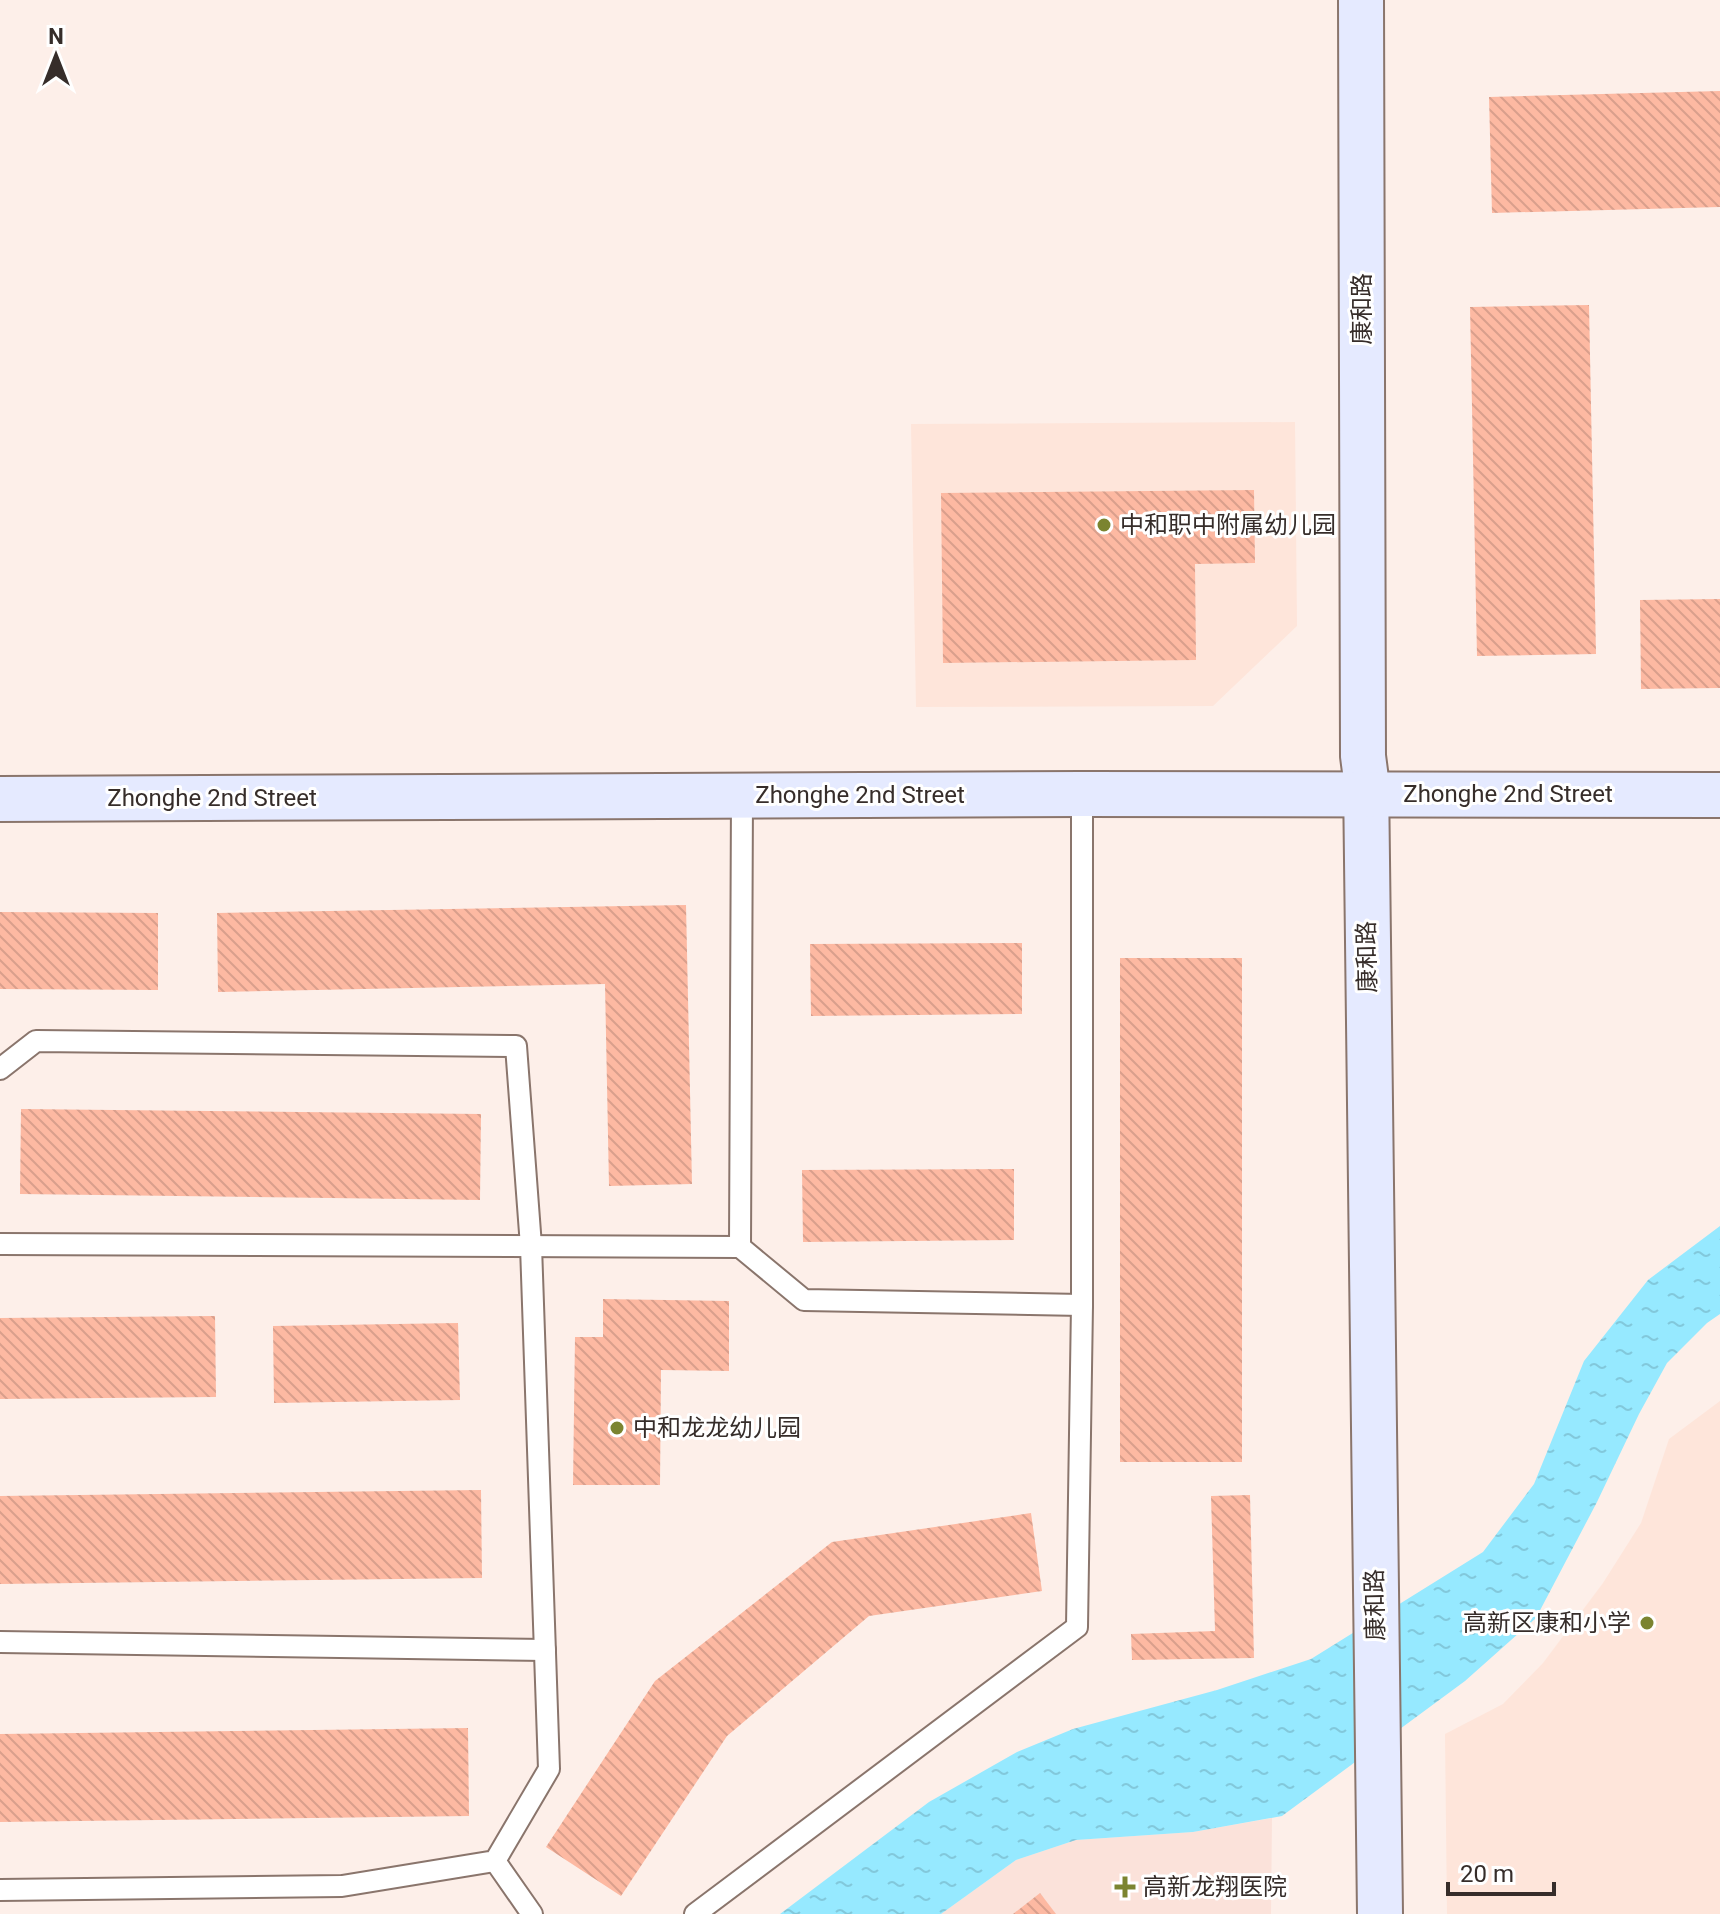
<svg xmlns="http://www.w3.org/2000/svg" width="1720" height="1914" font-family="Roboto,'Noto Sans SC',sans-serif">
  <style>
    .built { fill: #fee5da }
    .medical { fill: #fbe2da }
    .water { fill: url(#water-ripples) }
    .building { fill: url(#building-back-hatch) }
    .lines { fill: none; stroke-linecap: round; stroke-linejoin: round }
    .lane-casing { stroke: #8a756c; stroke-width: 24 }
    .secondary-casing { stroke: #8a756c; stroke-width: 48 }
    .lane { stroke: #fff; stroke-width: 20 }
    .secondary { stroke: #e5eaff; stroke-width: 44 }
    .poi-dot { fill: #7b8430; stroke: #fff; stroke-width: 3 }
    .labels { text-anchor: middle; dominant-baseline: central; stroke-width: 6; stroke-linejoin: round; paint-order: stroke }
    .street-label { font-size: 24px; fill: #362d2a; stroke: #fff }
    .poi-label { font-size: 24px; fill: #362d2a; stroke: #fff; text-anchor: start }
  </style>
  <defs>
    <pattern id="water-ripples" width="26" height="14" patternUnits="userSpaceOnUse" patternTransform="scale(2)"><rect width="26" height="14" fill="#96e9ff"/><path d="M2 4q2-2 4 0t4 0M15 11q2-2 4 0t4 0" fill="none" stroke="#82c8db"/></pattern>
    <pattern id="building-back-hatch" width="6" height="6" patternUnits="userSpaceOnUse" patternTransform="scale(2)"><rect width="6" height="6" fill="#fdb9a2"/><path d="M-1 5l2 2M0 0l6 6M5-1l2 2" fill="none" stroke="#d99f8c"/></pattern>
  </defs>
  <rect width="100%" height="100%" fill="#fdefe9"/>
  <g class="built">
    <polygon points="1295,422 1297,626 1213,706 916,707 911,424"/>
    <polygon points="1720,1401 1720,1914 1447,1914 1445,1734 1503,1704 1543,1663 1603,1583 1641,1523 1669,1439"/>
  </g>
  <polygon class="medical" points="1272,1818 1271,1914 941,1914 1016,1860 1076,1840 1193,1832"/>
  <polygon class="water" points="1720,1226 1720,1314 1707,1323 1667,1363 1639,1414 1597,1502 1536,1618 1465,1681 1282,1816 1193,1832 1076,1840 1016,1860 941,1914 780,1914 929,1802 1017,1752 1073,1729 1217,1690 1311,1659 1483,1552 1534,1484 1584,1361 1648,1280"/>
  <g class="building">
    <polygon points="1720,91 1720,207 1492,213 1489,97"/>
    <polygon points="1589,305 1596,654 1477,656 1470,307"/>
    <polygon points="1254,490 1255,563 1195,564 1196,660 943,663 941,493"/>
    <polygon points="1720,599 1720,688 1641,689 1640,600"/>
    <polygon points="686,905 692,1184 609,1186 605,984 218,992 217,913"/>
    <polygon points="0,912 158,913 158,990 0,989"/>
    <polygon points="1022,943 1022,1014 811,1016 810,944"/>
    <rect x="1120" y="958" width="122" height="504"/>
    <polygon points="21,1109 481,1114 480,1200 20,1194"/>
    <polygon points="1014,1169 1014,1240 803,1242 802,1170"/>
    <polygon points="603,1299 729,1301 729,1371 661,1370 660,1485 573,1485 575,1337 603,1337"/>
    <polygon points="215,1316 216,1397 0,1399 0,1318"/>
    <polygon points="458,1323 460,1400 274,1403 273,1326"/>
    <polygon points="481,1490 482,1578 0,1584 0,1496"/>
    <polygon points="1250,1495 1254,1658 1132,1660 1131,1634 1215,1631 1211,1496"/>
    <polygon points="1031,1513 1042,1591 869,1616 727,1736 621,1896 546,1847 655,1681 832,1542"/>
    <polygon points="468,1728 469,1816 0,1822 0,1734"/>
    <polygon points="1040,1893 1056,1914 1013,1914"/>
  </g>
  <g class="lines">
    <g class="lane-casing">
      <g id="lane">
        <polyline points="0,1069 36,1041 516,1046 531,1246 549,1769 495,1861 342,1886 0,1890"/>
        <polyline points="0,1244 740,1247 804,1300 1082,1305"/>
        <polyline points="740,1247 742,796"/>
        <polyline points="0,1642 545,1650"/>
        <polyline points="495,1861 532,1914"/>
        <polyline points="695,1914 1077,1627 1082,1305 1082,794"/>
      </g>
    </g>
    <g class="secondary-casing">
      <g id="secondary">
        <polyline points="1361,0 1363,756 1366,779 1380,1914"/>
        <polyline points="0,799 1082,794 1720,795"/>
      </g>
    </g>
    <use href="#lane" class="lane"/>
    <use href="#secondary" class="secondary"/>
  </g>
  <g class="poi-dot">
    <circle cx="1104" cy="525" r="8"/>
    <circle cx="617" cy="1428" r="8"/>
    <circle cx="1647" cy="1623" r="8"/>
    <path d="M1121 1875h8v8h8v8h-8v8h-8v-8h-8v-8h8z"/>
  </g>
  <g class="labels">
    <g class="street-label">
      <text transform="translate(1362 309) rotate(-90)">康和路</text>
      <text x="1508" y="794">Zhonghe 2nd Street</text>
      <text x="860" y="795">Zhonghe 2nd Street</text>
      <text x="212" y="798">Zhonghe 2nd Street</text>
      <text transform="translate(1367 957) rotate(-91)">康和路</text>
      <text transform="translate(1375 1605) rotate(-91)">康和路</text>
    </g>
    <g class="poi-label">
      <text x="1120" y="525">中和职中附属幼儿园</text>
      <text x="633" y="1428">中和龙龙幼儿园</text>
      <text x="1631" y="1623" text-anchor="end">高新区康和小学</text>
      <text x="1143" y="1887">高新龙翔医院</text>
    </g>
  </g>
  <g transform="translate(56 56)" stroke="#ffffff" stroke-width="6" paint-order="stroke">
  <path d="M0-6L14 30L0 20L-14 30Z" fill="#362d2a"/>
  <text y="-12" font-size="22" font-weight="bold" text-anchor="middle" fill="#362d2a">N</text>
  </g>
  <path d="M1448 1882v12h106v-12" fill="none" stroke="#362d2a" stroke-width="4"/>
  <text x="1460" y="1882" font-size="24" fill="#362d2a" stroke="#ffffff" stroke-width="6" paint-order="stroke">20 m</text>
</svg>
